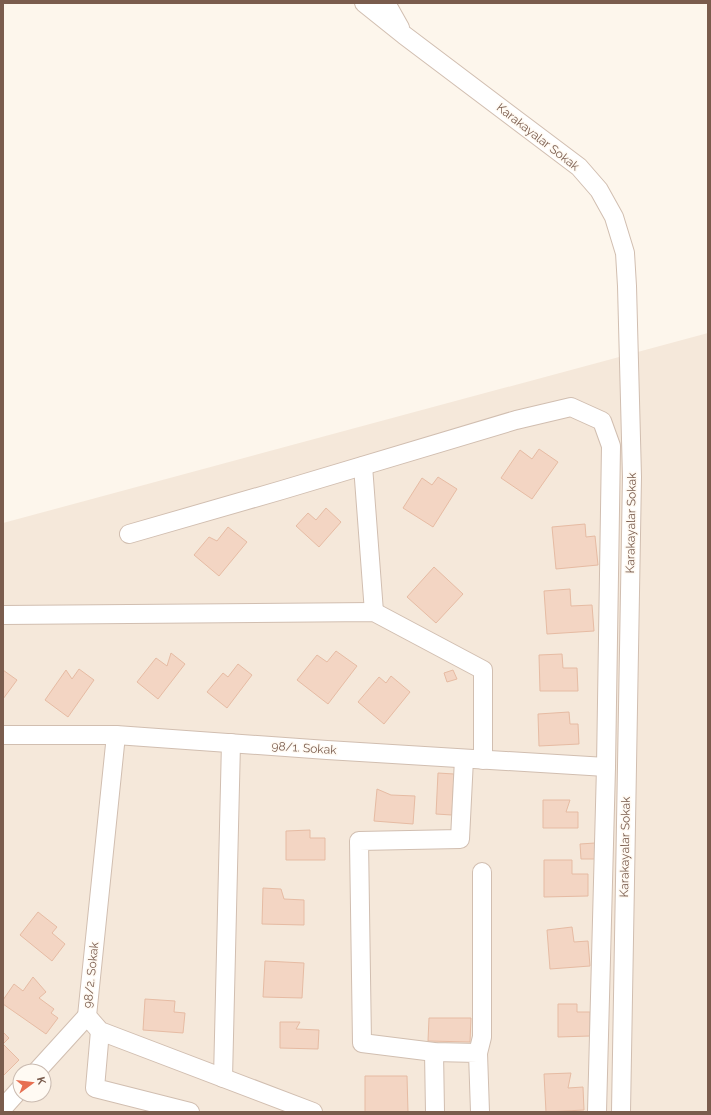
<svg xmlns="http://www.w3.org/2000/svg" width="711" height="1115" font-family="Raleway,sans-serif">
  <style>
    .residential { fill: #f5e8da; fill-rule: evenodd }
    .building { fill: #f3d5c3; stroke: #e6bba3 }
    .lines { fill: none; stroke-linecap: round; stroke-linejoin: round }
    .minor-casing { stroke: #d1beb0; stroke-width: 20 }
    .minor { stroke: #fff; stroke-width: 18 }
    .labels { text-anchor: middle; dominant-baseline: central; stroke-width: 3; stroke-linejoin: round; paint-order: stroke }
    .street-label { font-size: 12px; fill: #7a5c4d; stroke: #fffaf3 }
  </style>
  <rect width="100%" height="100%" fill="#fdf6ec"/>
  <path class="residential" d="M708 333V1112H3V523ZM20 1071H44V1095H20Z"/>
  <g class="building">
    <polygon points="539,449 558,462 532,499 501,478 520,450 532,459"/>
    <polygon points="438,477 457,489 433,527 403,508 422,478 432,485"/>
    <polygon points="326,508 341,522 319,547 296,526 308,513 316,520"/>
    <polygon points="585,524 586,537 595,536 598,565 556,569 552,527"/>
    <polygon points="228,527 247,542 219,576 194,555 209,537 217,541"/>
    <polygon points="434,567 463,594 436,623 407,597"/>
    <polygon points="570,589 571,606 592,605 594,631 547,634 544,591"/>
    <polygon points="336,651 357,666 328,704 297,680 317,655 327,662"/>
    <polygon points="171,653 185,664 158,699 137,682 156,658 167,666"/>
    <polygon points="562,654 563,668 577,668 578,691 540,691 539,655"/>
    <polygon points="238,664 252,675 227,708 207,692 223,673 228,677"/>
    <polygon points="79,669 94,680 68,717 45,700 66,670 72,679"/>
    <polygon points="3,670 17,680 3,699"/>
    <polygon points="453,670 457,679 447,682 444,673"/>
    <polygon points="391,676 410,692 384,724 358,702 379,677 386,683"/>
    <polygon points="569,712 570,724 578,724 579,744 539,746 538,714"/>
    <polygon points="438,773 454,774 452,815 436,814"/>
    <polygon points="377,789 391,795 415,796 413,824 374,821"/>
    <polygon points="543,800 570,800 566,812 578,812 578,828 543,828"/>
    <polygon points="310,830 310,838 325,838 325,860 286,860 286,831"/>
    <polygon points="595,843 595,859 581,859 580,844"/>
    <polygon points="544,860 572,860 572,874 588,874 588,896 544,897"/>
    <polygon points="263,888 281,889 284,899 304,900 304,925 262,924"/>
    <polygon points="38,912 57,927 52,933 65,944 52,961 20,935"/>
    <polygon points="572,927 574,942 588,941 590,966 550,969 547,930"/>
    <polygon points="265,961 304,963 302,998 263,997"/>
    <polygon points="33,977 46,992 39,998 54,1009 51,1013 58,1018 46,1034 3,1004 3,1000 14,984 23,991"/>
    <polygon points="145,999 175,1001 174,1012 185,1013 183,1033 143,1030"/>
    <polygon points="558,1004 577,1004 577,1012 590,1012 590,1036 558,1037"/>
    <polygon points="429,1018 471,1018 470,1042 428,1041"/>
    <polygon points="280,1022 300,1022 296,1029 319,1030 318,1049 280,1048"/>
    <polygon points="3,1032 9,1038 3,1044 19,1060 3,1076"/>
    <polygon points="571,1073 568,1088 583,1087 584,1110 546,1112 544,1074"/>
    <polygon points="365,1076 407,1076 408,1112 365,1112"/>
  </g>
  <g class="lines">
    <g class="minor-casing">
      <g id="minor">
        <polyline points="364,3 404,35 579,167 599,190 614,217 625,253 627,286 632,477 621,1112"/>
        <polyline points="386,3 400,28"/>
        <polyline points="363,466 374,612"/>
        <polyline points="129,534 282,490 516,420 571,407 602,421 611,446 606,767 597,1112"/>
        <polyline points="3,615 374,612 483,670 483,760"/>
        <polyline points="3,735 116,735 327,750 606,767"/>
        <polyline points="116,735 87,1016 100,1031 313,1112"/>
        <polyline points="464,759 460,839 359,841 362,1043 434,1052 478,1053 480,1112"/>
        <polyline points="100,1031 95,1088 190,1112"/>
        <polyline points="434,1052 435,1112"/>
        <polyline points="478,1053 482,1037 482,872"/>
        <polyline points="37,1071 87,1016"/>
        <polyline points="223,1078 231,743"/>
        <polyline points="3,1108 20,1089"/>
      </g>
    </g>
    <use href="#minor" class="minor"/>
  </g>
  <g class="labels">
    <g class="street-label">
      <text transform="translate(538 137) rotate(38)">Karakayalar Sokak</text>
      <text transform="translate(631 523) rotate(-89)">Karakayalar Sokak</text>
      <text transform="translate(304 748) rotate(4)">98/1. Sokak</text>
      <text transform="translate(625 847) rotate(-89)">Karakayalar Sokak</text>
      <text transform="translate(91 975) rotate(-84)">98/2. Sokak</text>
    </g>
  </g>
  <rect width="711" height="1115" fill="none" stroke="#7a5c4d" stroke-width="8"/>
  <g transform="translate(32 1083) rotate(75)"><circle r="19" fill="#fffaf3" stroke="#cabbb1"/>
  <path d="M0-3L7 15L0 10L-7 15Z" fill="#e76f51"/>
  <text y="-6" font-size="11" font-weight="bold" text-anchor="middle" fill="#7a5c4d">K</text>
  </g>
</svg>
